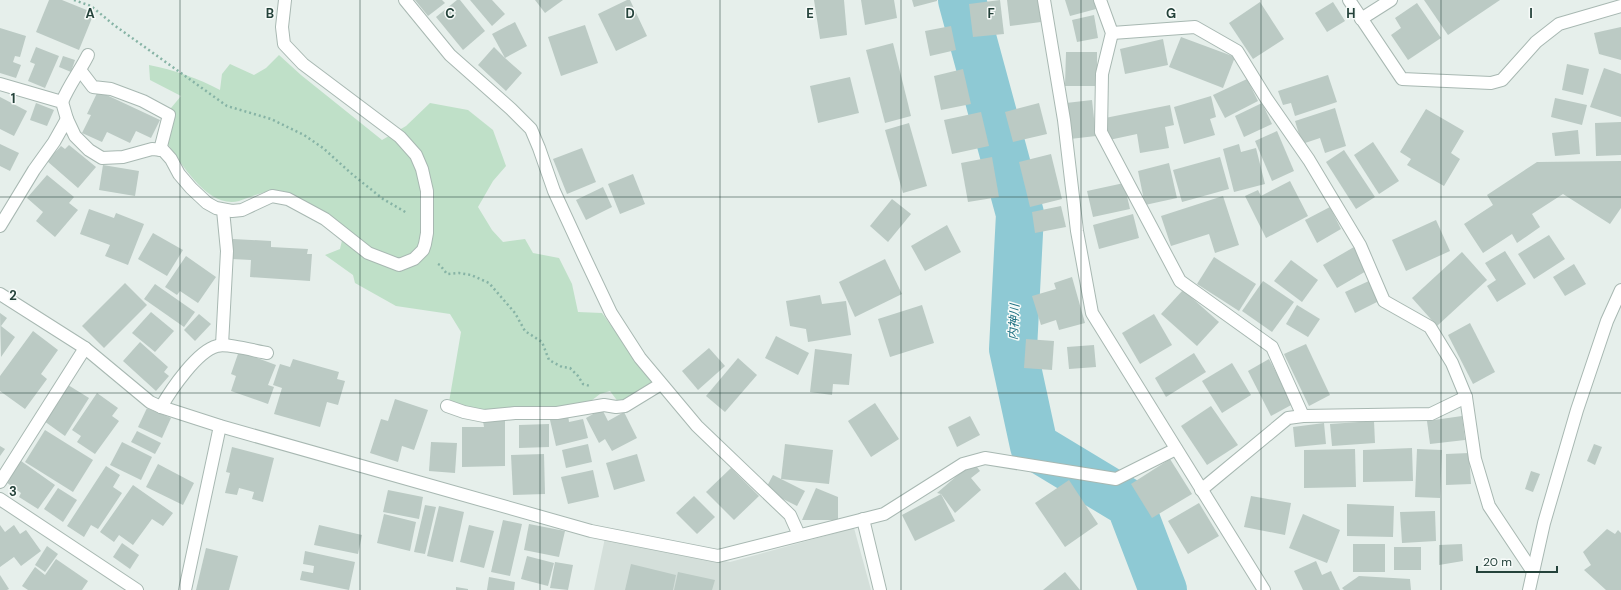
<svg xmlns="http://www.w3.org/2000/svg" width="1621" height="590" font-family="'DM Sans','Noto Sans JP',sans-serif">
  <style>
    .built { fill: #d4dfda }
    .green { fill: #bfe0c8 }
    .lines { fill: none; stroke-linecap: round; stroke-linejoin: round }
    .river { stroke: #8ec9d4; stroke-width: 48 }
    .building { fill: #bbcac4 }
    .minor-casing { stroke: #a8b8b2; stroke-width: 14 }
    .path { stroke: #86b3a5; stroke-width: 2.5; stroke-dasharray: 2 3; stroke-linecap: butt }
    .minor { stroke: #fff; stroke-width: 12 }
    .grid { fill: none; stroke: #24423a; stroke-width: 1; stroke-opacity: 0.55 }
    .labels { text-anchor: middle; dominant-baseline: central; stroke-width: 3; stroke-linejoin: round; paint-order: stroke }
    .water-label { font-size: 12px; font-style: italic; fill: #1c6f80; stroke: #f7fbf9 }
    .grid-label { font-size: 13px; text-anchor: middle; font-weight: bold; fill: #24423a; stroke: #f7fbf9; stroke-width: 3; stroke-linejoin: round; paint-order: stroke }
  </style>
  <rect width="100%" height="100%" fill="#e6efeb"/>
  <polygon class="built" points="854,528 871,590 594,590 605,538 730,562"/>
  <path class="green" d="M279 55 301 75 382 140 406 126 430 103 468 110 493 130 506 166 493 181 478 207 492 230 503 242 525 239 533 253 559 258 572 284 578 312 602 313 654 385 619 403 610 391 600 394 587 404 557 410 484 412 449 402 461 332 450 314 396 306 355 283 353 275 325 255 340 249 344 232C327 218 304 196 283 191 268 188 252 197 239 201 208 209 182 164 167 143L171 108 181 96 150 80 149 65C174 70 198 78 220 90L222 74 230 64 254 75 266 68Z"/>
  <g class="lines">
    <polyline class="river" points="962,0 1020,214 1013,349 1034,446 1130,504 1163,590"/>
  </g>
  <g class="building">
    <polygon points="49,0 62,0 94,13 79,50 36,32"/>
    <polygon points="415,0 442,0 445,3 428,16"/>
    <polygon points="457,0 460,0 485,31 463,50 436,17"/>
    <polygon points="470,0 492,0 505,14 492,26"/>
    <polygon points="535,0 563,0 545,13"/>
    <polygon points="627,0 630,0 647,36 616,51 598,14"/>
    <polygon points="814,0 844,0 847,35 820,39"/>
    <polygon points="861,0 894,0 897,18 865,25"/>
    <polygon points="912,0 937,0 937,1 914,7"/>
    <polygon points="1000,0 1004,34 973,37 969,4"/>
    <polygon points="1007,0 1038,0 1041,22 1010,26"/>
    <polygon points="1065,0 1094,0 1096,9 1070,16"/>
    <polygon points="1424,0 1500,0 1448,35"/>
    <polygon points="1260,2 1284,39 1253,59 1229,23"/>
    <polygon points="1333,2 1345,21 1327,32 1315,13"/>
    <polygon points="1417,3 1441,38 1408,60 1391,35 1401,28 1395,18"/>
    <polygon points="1094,15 1098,38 1077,42 1072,20"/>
    <polygon points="515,22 527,46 505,58 522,73 506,91 478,65 494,47 505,58 492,34"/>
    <polygon points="585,25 598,63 561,76 548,37"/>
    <polygon points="951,26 956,50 930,56 925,31"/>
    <polygon points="1621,27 1621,60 1599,54 1594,33"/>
    <polygon points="0,28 26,36 20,57 15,56 13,62 21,65 16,78 0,73"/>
    <polygon points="1181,37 1235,57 1223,88 1169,67"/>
    <polygon points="1163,39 1168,65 1125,74 1120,49"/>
    <polygon points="893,43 911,116 885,123 866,50"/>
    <polygon points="36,47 59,56 45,88 28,81 35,64 30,62"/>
    <polygon points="1066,52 1097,52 1097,86 1065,86"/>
    <polygon points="63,56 75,60 71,72 59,67"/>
    <polygon points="1567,64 1589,69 1583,95 1562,90"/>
    <polygon points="1604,68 1621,74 1621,117 1590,107"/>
    <polygon points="963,69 971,104 941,110 934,76"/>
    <polygon points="1328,75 1337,102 1295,116 1291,103 1283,105 1278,91"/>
    <polygon points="850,77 859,113 818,123 810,86"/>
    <polygon points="1247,79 1258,101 1225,118 1213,95"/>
    <polygon points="98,91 160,120 151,138 136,131 130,143 107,132 102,142 82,133 91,115 87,114"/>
    <polygon points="1211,96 1216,117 1210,119 1215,135 1184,144 1174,107"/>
    <polygon points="0,97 27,111 14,136 0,129"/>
    <polygon points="1555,98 1587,105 1582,125 1551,117"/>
    <polygon points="1092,100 1096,136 1070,139 1066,103"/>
    <polygon points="36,103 54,110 47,126 30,120"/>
    <polygon points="1039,103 1047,134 1013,142 1005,112"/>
    <polygon points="1262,103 1272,124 1244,137 1235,116"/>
    <polygon points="1170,105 1174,125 1165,127 1169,148 1140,153 1137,134 1109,140 1105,118"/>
    <polygon points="1335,108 1346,146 1325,153 1320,138 1302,144 1295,121"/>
    <polygon points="1426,109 1464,131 1451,153 1460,159 1444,186 1407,165 1411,159 1400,152"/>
    <polygon points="981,112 989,146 952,154 944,120"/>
    <polygon points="1621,122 1621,155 1596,156 1595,123"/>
    <polygon points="909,123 927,186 903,193 885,130"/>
    <polygon points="1578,130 1580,154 1555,156 1552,133"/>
    <polygon points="1277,131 1294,171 1272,181 1255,141"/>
    <polygon points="1373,142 1399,181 1379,194 1354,155"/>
    <polygon points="0,144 19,153 10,171 0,166"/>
    <polygon points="1239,144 1241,152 1256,148 1265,184 1234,192 1223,149"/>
    <polygon points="69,145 96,167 78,188 47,161 61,146 65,149"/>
    <polygon points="582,148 596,182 567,194 553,159"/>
    <polygon points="1344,150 1375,197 1356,209 1326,162"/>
    <polygon points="1051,154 1062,199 1030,207 1019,162"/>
    <polygon points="992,157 999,197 968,202 961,163"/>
    <polygon points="1220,157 1229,189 1182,202 1173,170"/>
    <polygon points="1621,161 1621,208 1610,224 1563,194 1532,214 1540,227 1517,243 1512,234 1483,253 1464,224 1493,205 1487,195 1537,162"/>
    <polygon points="1169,163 1177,198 1145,205 1138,171"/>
    <polygon points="103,165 139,171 135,196 99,190"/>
    <polygon points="633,174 645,204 620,214 608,184"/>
    <polygon points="47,175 74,197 69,203 78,210 55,237 36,221 43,212 27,198"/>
    <polygon points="1290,181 1308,216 1266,238 1245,196 1258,190 1261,196"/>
    <polygon points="1124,183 1130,209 1093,217 1087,191"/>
    <polygon points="603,187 612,207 586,220 576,200"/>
    <polygon points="1223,196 1239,245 1215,253 1209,234 1171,246 1161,216"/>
    <polygon points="892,199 911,214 888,242 870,226"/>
    <polygon points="1061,206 1066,227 1035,233 1032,212"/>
    <polygon points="1330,207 1341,229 1317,243 1305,220"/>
    <polygon points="89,209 114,218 116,213 144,224 128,265 105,256 110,245 80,234"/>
    <polygon points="1133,214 1139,238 1099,249 1093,225"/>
    <polygon points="1436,220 1450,251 1406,271 1392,240"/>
    <polygon points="947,225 961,252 925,271 911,246"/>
    <polygon points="153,233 183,250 167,276 138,259"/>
    <polygon points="1549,235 1565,259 1534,279 1518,254"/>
    <polygon points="233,239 271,241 271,247 308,249 307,254 312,254 310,281 250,277 251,260 232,259"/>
    <polygon points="1354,247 1368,270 1337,288 1323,265"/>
    <polygon points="1505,251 1526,284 1497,302 1487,286 1496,280 1485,263"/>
    <polygon points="1462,252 1487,280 1437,326 1412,298"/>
    <polygon points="186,256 216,277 198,303 180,291 177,295 165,287"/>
    <polygon points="1214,257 1256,284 1239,311 1197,284"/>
    <polygon points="885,259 902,294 855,317 839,282"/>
    <polygon points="1291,260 1318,280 1302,302 1274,281"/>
    <polygon points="1574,264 1586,284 1565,296 1553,277"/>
    <polygon points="1072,277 1085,323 1059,330 1056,320 1041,325 1032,296 1056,289 1054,283"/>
    <polygon points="1371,280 1381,300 1355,313 1345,292"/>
    <polygon points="1263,281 1294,302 1272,332 1242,311"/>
    <polygon points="125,283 147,305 104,348 82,326"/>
    <polygon points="155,284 195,312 184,327 144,299"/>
    <polygon points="1183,290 1219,322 1197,346 1161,314"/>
    <polygon points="820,295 822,304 846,301 851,335 808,342 806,329 790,326 786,301"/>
    <polygon points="922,305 934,343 890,357 878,319"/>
    <polygon points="1297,305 1320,319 1308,337 1286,324"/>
    <polygon points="151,312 174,331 155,352 132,333"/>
    <polygon points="0,313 7,318 1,326 15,337 1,357"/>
    <polygon points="199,314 211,324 195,341 184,330"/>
    <polygon points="1154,314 1172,345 1140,364 1122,333"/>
    <polygon points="1470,323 1495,372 1473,384 1448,335"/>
    <polygon points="33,331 58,350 41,374 47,379 25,409 0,391 0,376"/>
    <polygon points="776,336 809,353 798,375 765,358"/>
    <polygon points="1026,339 1054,341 1052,370 1024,368"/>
    <polygon points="140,342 168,367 164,372 169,376 156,391 123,361"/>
    <polygon points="1306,344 1330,395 1309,406 1284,354"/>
    <polygon points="1094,345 1096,367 1069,369 1067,347"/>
    <polygon points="709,348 725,366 698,390 682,371"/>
    <polygon points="815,349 852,354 849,385 833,384 832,395 810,392"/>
    <polygon points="239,351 276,365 268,385 274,387 268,404 231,391 236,376 231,374"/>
    <polygon points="1194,353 1206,372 1166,397 1155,378"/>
    <polygon points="738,358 757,375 725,412 706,396"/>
    <polygon points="293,359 339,372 337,379 345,381 338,405 327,402 320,427 274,414 282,388 273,385 280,364 290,367"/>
    <polygon points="1269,359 1293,404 1271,416 1248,371"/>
    <polygon points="1232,363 1251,395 1222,413 1202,381"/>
    <polygon points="68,385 89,398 65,436 44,421"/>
    <polygon points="97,393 118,408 112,416 119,421 95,454 77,442 81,436 72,430"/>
    <polygon points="395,399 428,410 414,450 402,446 398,462 370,453 381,419 388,421"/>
    <polygon points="875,403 899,439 871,457 848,421"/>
    <polygon points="1211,406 1238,445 1207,465 1181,426"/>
    <polygon points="147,408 171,418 162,438 138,427"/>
    <polygon points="602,409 608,421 624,412 637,438 612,451 605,439 599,443 586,418"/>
    <polygon points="568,415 569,422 583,419 588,438 556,446 550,420"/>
    <polygon points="970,416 980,435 957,447 948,427"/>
    <polygon points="1462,416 1465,440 1430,444 1427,421"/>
    <polygon points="483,421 505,421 505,466 462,467 462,427 484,427"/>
    <polygon points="1374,421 1375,443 1332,446 1330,424"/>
    <polygon points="1324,423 1326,444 1295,447 1293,427"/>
    <polygon points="549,424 549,447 519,448 519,425"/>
    <polygon points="45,430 93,460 73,492 25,462"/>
    <polygon points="137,431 161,443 155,454 131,442"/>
    <polygon points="122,442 152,457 141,480 110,465"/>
    <polygon points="431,442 457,443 455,473 429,471"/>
    <polygon points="588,444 592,462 566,468 562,450"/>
    <polygon points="785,444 833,450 829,484 781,479"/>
    <polygon points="1594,444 1602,447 1595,465 1587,461"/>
    <polygon points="0,446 5,449 0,456"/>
    <polygon points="232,447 274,458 263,502 252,499 254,492 239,488 237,495 225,493 230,473 226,472"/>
    <polygon points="1412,448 1413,481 1363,482 1363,450"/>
    <polygon points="1355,449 1356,487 1304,488 1304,450"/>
    <polygon points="1417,449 1442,450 1440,498 1415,497"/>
    <polygon points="1469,453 1471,484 1446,485 1446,454"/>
    <polygon points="544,454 545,494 513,495 511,455"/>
    <polygon points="637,454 645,481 614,490 606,463"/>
    <polygon points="1170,459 1192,494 1152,518 1131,484"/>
    <polygon points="21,461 55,485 38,509 19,497 21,493 6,482"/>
    <polygon points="973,462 980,471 971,478 981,490 955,513 941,494 937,493"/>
    <polygon points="158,464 194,483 183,505 146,487"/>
    <polygon points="106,466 120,475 113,487 122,493 98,529 91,525 84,537 67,526"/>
    <polygon points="731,468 759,496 734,520 706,492"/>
    <polygon points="593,470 599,497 568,504 561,477"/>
    <polygon points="1531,471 1540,474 1533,492 1525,489"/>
    <polygon points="773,475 805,491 797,506 765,490"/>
    <polygon points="1069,480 1098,524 1065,547 1035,503"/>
    <polygon points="133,485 173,513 163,526 152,519 133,545 119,535 114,542 100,532"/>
    <polygon points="58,488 77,500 63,522 44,509"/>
    <polygon points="816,488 838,497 838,520 802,520"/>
    <polygon points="388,490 423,497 419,519 383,512"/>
    <polygon points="941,494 955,521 915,541 902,515"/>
    <polygon points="694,496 715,517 697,534 676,513"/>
    <polygon points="1251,496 1291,503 1285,535 1244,527"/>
    <polygon points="1199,503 1219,536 1188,554 1168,521"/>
    <polygon points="1347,504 1394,506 1393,537 1347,536"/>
    <polygon points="425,505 436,507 425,554 414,552"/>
    <polygon points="439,506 464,512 453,562 427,556"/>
    <polygon points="1435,511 1436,541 1402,543 1400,512"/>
    <polygon points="384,514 416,522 410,551 377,543"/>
    <polygon points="1303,514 1340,530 1327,563 1289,548"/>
    <polygon points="503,520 522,524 510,576 491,572"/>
    <polygon points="529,524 565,531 559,557 524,550"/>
    <polygon points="0,525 5,532 14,525 20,534 26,530 41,551 21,566 14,557 0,567"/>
    <polygon points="319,525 362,535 358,554 314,545"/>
    <polygon points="469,525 494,531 484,568 460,562"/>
    <polygon points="1607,529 1615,534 1618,530 1621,533 1621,590 1606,590 1584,570 1591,565 1583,552"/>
    <polygon points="122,543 139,555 130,569 113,557"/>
    <rect x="1353" y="544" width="32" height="28"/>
    <polygon points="1462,544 1463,561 1439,565 1439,545"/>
    <polygon points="47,546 58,554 45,572 35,565"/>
    <rect x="1394" y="547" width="27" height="23"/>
    <polygon points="206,548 238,556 229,590 196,590"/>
    <polygon points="305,551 355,562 349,590 300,580 302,571 313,573 314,566 303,564"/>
    <polygon points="527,556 554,563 548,586 521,579"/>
    <polygon points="56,559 88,581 82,590 28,590 22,586 35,567 45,575"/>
    <polygon points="1316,561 1322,575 1331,571 1340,590 1303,590 1294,571"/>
    <polygon points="555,562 573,565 568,590 550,588"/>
    <polygon points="631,564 676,575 673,590 625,590"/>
    <polygon points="678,572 715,580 712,590 674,590"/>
    <polygon points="1065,572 1080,590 1043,590"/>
    <polygon points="0,575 9,589 7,590 0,590"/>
    <polygon points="1359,576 1410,579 1411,590 1344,590 1342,588"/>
    <polygon points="489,577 515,582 514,590 487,590"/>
    <polygon points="456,587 468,589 468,590 456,590"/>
  </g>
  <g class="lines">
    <g class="minor-casing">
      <g id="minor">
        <polyline points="405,0 450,55 511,109 531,129 539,148 554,191 584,256 611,313 640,358 697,426 790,515 799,535"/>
        <polyline points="1044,0 1064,120 1077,231 1092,313 1264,590"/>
        <polyline points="1100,0 1112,33 1102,74 1101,132 1180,281 1272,347 1303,416"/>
        <polyline points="1349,0 1402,79 1491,83 1502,80 1536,42 1559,24 1621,6"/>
        <polyline points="1361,19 1391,0"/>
        <polyline points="1112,33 1195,27 1237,51 1266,98 1309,160 1360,245 1384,301 1430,327 1452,363 1466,397 1475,459 1489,506 1533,572"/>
        <polyline points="80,70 93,87 111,89 143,101 169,115 160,150"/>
        <polyline points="0,84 62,102 67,119"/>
        <path d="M62 102C69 85 80 71 88 55"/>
        <polyline points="0,226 34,170 54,142 67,119 75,136 89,150 102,158 123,157 152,149 163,150 171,159 179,174 191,188 207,203 216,208 232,211 242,210 272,196 288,199 325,219 368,253 399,265 414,259 423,250 425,244 427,233 427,191 422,169 416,155 400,137 303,64 284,44 282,27 285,0"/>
        <polyline points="0,294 85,348 150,402 161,407 220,426 591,531 718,556 884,514 963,464 985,458 1116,479 1176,449"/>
        <polyline points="222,345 227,251 223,210"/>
        <polyline points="447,406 464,412 484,416 515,413 557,413 604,405 616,407 625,406 661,384"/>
        <path d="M161 407C171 390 197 351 217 346 227 343 255 351 267 353"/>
        <polyline points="0,482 85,348"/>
        <polyline points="1201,490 1288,418 1303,416 1431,414 1466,397"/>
        <polyline points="0,499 137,590"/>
        <polyline points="863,519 880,590"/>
        <polyline points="185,590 220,426"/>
        <polyline points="1529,590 1544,523 1577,410 1607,321 1621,290"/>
      </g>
    </g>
    <g class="path">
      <polyline points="74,0 91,6 114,25 227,106 271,119 304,135 323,148 353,175 383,199 407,213"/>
      <polyline points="438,264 440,265 447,274 459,273 471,275 489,283 515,313 525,331 542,342 549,360 562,367 570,368 578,376 583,384 590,386"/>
    </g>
    <use href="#minor" class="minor"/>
  </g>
  <path class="grid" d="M180 0V590M360 0V590M540 0V590M720 0V590M901 0V590M1081 0V590M1261 0V590M1441 0V590M0 197H1621M0 393H1621"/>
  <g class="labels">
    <g class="water-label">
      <text transform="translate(1014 322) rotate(-87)">内神川</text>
    </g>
  </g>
  <g class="grid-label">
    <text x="90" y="18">A</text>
    <text x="270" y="18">B</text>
    <text x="450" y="18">C</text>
    <text x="630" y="18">D</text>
    <text x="810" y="18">E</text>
    <text x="991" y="18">F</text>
    <text x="1171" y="18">G</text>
    <text x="1351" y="18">H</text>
    <text x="1531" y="18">I</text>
    <text x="13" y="103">1</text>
    <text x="13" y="300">2</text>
    <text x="13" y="496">3</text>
  </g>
  <path d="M1477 566v6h80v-6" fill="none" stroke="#24423a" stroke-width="2"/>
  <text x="1483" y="566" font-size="12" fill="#24423a" stroke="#f7fbf9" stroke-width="3" paint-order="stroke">20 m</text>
</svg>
